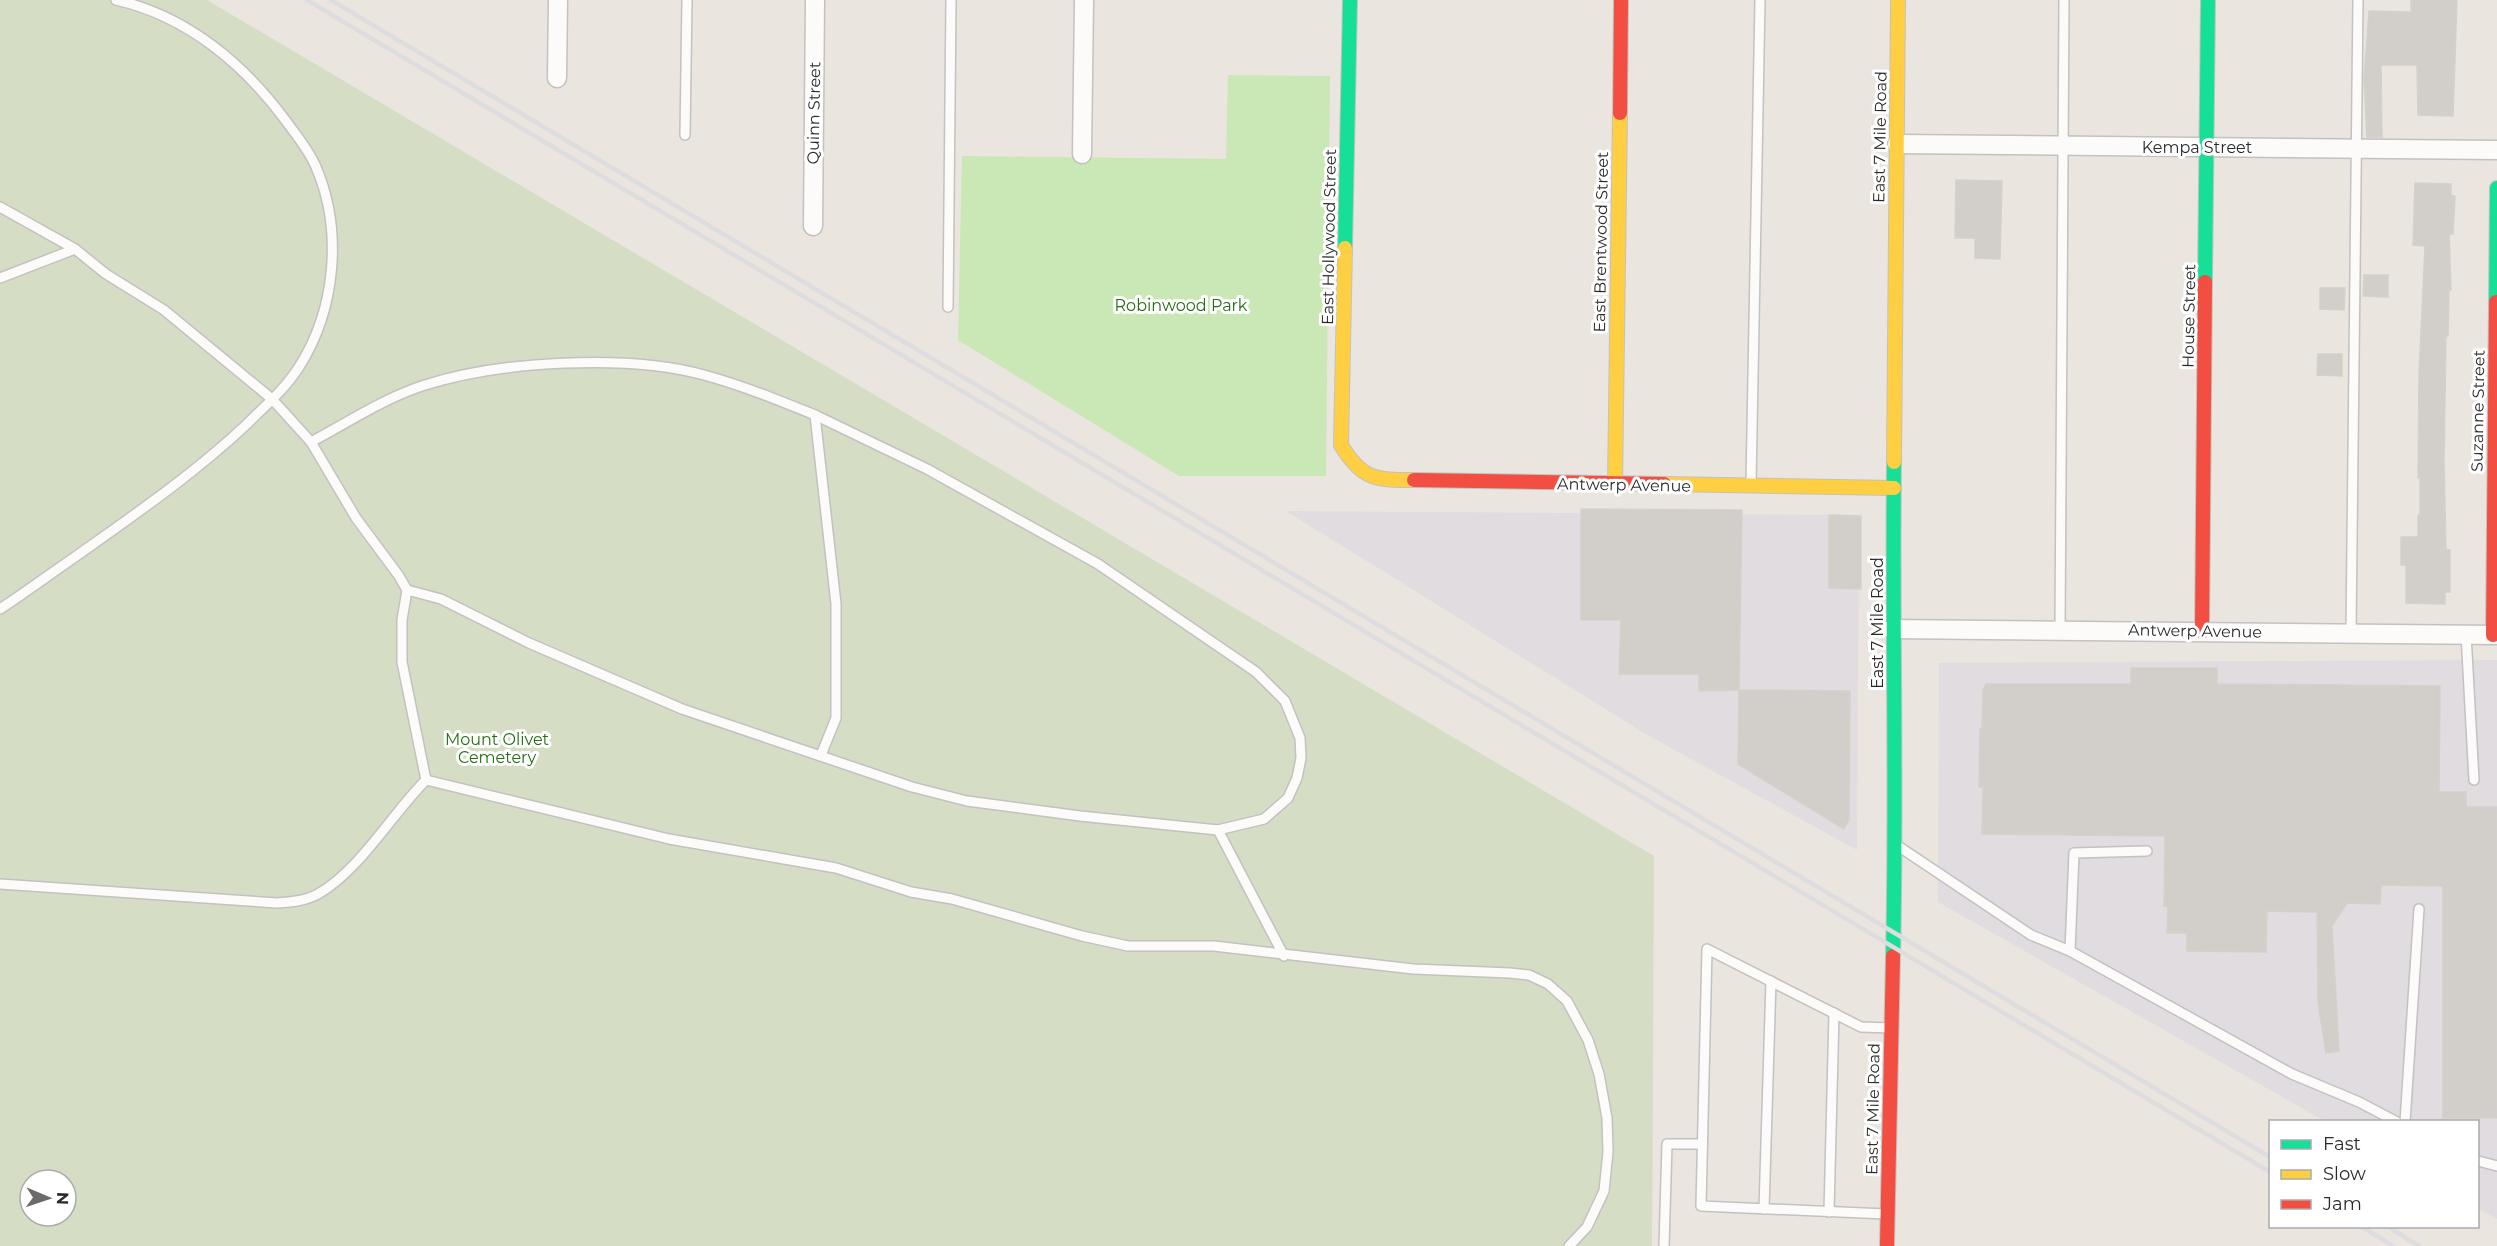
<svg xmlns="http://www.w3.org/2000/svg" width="2497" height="1246" font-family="Montserrat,sans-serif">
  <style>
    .industrial { fill: #e0dcdf }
    .green { fill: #c9e8b5 }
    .cemetery { fill: #d5dec5; fill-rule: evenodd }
    .building { fill: #d2cfcb; stroke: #d4d1cb; stroke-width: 1.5 }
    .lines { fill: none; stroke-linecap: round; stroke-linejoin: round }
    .lane-casing { stroke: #c3c1c1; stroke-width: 12 }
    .street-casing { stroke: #c3c1c1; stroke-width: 21 }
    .fast-casing { stroke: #c3c1c1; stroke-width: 16 }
    .slow-casing { stroke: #c3c1c1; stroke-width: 16 }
    .jam-casing { stroke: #c3c1c1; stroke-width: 16 }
    .lane { stroke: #fcfbfa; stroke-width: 9 }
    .street { stroke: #fcfbfa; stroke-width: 18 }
    .fast { stroke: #16e098; stroke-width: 14 }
    .slow { stroke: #ffcf43; stroke-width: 14 }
    .jam { stroke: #f24e42; stroke-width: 14 }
    .rail { stroke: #dddddf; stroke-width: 4.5 }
    .labels { text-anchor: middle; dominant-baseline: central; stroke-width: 6; stroke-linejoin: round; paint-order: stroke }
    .street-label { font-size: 16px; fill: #2a2a2a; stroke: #fff }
    .park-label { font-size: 16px; fill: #246f13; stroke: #fff }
  </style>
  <rect width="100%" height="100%" fill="#eae5df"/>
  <g class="industrial">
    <polygon points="1286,511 1859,515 1857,850 1644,733"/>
    <polygon points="2497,660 2497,1219 2478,1208 2478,1122 2325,1121 1938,902 1939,663"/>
  </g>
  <polygon class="green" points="1228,75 1330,76 1326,476 1179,476 958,340 962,156 1226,159"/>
  <path class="cemetery" d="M0 0H207L1654 856 1652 1246H0ZM30 1180H66V1216H30Z"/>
  <g class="building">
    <polygon points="2411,0 2457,0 2453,116 2418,115 2417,65 2381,65 2382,137 2367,137 2364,79 2369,11 2411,12"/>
    <polygon points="1956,180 2002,181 2000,259 1975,258 1975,238 1955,238"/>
    <polygon points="2415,183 2451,184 2451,195 2455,196 2453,234 2449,234 2451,290 2449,290 2448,336 2446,336 2444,463 2446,549 2450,550 2450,592 2445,592 2445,604 2406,603 2406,565 2401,565 2401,537 2418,537 2418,515 2420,515 2420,478 2418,478 2419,374 2425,246 2413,245"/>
    <polygon points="2364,275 2388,275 2388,297 2363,296"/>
    <polygon points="2320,288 2345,288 2344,310 2320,309"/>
    <polygon points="2318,354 2342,354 2342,376 2317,375"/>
    <polygon points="1581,509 1742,510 1739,690 1699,691 1699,674 1619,674 1621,620 1581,620"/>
    <polygon points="1829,515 1861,516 1861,589 1829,588"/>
    <polygon points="2131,668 2217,668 2217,684 2440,686 2439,792 2466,792 2466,807 2497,807 2497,1118 2443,1118 2443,886 2381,885 2380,904 2347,903 2332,926 2339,1051 2326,1053 2318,1003 2317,912 2267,911 2266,952 2187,951 2187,933 2167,933 2168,907 2164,906 2165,836 1982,834 1983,787 1979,787 1980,729 1982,729 1983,690 1986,684 2131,684"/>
    <polygon points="1739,690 1850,691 1849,819 1844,829 1738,764"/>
  </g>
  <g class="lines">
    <g class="lane-casing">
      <g id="lane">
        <polyline points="685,135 687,0"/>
        <path d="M0 207 75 249 106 274 164 310 272 399 311 442 356 518 399 576 407 590 402 620V662L426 780C391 815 360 870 318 894 305 901 291 902 277 903L0 884"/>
        <polyline points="0,278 75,249"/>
        <polyline points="948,307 951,0"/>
        <path d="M311 442C347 423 386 397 425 385 500 361 628 354 704 375 741 385 778 400 815 415L836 604V718L821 755"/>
        <polyline points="1751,484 1760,0"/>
        <polyline points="407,590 441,599 529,643 682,709 912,787 967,801 1080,816 1218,830 1264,819 1288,798 1297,778 1301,758 1300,738 1285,701 1256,672 1098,564 927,469 815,415"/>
        <path d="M0 609C26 592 50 574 75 557 134 515 194 474 247 424 265 406 285 389 299 367 336 309 343 230 316 167 309 150 296 135 286 121 244 64 187 16 116 0"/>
        <polyline points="2060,630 2064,0"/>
        <polyline points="2351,633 2358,0"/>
        <polyline points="2466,634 2474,780"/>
        <polyline points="426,780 669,839 836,868 911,892 952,899 1082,936 1128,946 1214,946 1413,969 1510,973 1529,975 1548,984 1567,1001 1588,1040 1599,1074 1607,1118 1608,1152 1604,1191 1587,1227 1569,1246"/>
        <polyline points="1218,830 1284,956"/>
        <polyline points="1898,846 2031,935 2070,951 2292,1074 2359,1102 2397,1122"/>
        <polyline points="2070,951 2074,853 2147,851"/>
        <polyline points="2405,1122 2419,909"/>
        <polyline points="2478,1161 2497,1166"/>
        <polyline points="1764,1209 1771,981"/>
        <polyline points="1829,1212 1834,1013"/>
        <polyline points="1886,1214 1701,1206 1707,949 1861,1027 1891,1028"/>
        <polyline points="1664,1246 1667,1144 1702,1144"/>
      </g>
    </g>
    <g class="street-casing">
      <g id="street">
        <polyline points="557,78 558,0"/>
        <polyline points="1897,144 2497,150"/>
        <polyline points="1082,154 1084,0"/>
        <polyline points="813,226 815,0"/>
        <polyline points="1892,629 2497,635"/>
      </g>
    </g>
    <g class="fast-casing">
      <g id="fast">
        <polyline points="1345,248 1350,0"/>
        <polyline points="2205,282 2208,0"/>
        <polyline points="2496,302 2497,188"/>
        <path d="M1893 956C1897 791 1892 627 1894 462"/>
      </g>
    </g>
    <g class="slow-casing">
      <g id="slow">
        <path d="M1345 248 1341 445C1362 480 1376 480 1414 480"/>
        <polyline points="1894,462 1898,0"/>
        <polyline points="1664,484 1894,488"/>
        <polyline points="1615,485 1620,113"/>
      </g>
    </g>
    <g class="jam-casing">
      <g id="jam">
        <polyline points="1620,113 1621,0"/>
        <polyline points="1414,480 1664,484"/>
        <polyline points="2202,632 2205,282"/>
        <polyline points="2493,635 2496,302"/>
        <polyline points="1887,1246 1893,956"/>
      </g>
    </g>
    <use href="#lane" class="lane"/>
    <use href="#street" class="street"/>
    <use href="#fast" class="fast"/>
    <use href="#slow" class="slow"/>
    <use href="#jam" class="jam"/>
    <g class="rail">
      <polyline points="307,0 2270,1172"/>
      <polyline points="331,0 2270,1157"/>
      <polyline points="2361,1226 2393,1246"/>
      <polyline points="2387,1226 2419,1246"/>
    </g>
  </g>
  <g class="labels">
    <g class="street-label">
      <text transform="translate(814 113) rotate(-89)">Quinn Street</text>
      <text transform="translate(1880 137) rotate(-89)">East 7 Mile Road</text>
      <text x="2197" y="147">Kempa Street</text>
      <text transform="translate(1329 237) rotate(-89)">East Hollywood Street</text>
      <text transform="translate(1601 242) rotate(-89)">East Brentwood Street</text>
      <text transform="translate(2189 316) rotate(-89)">House Street</text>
      <text transform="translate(2478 411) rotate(-89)">Suzanne Street</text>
      <text transform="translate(1624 485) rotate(1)">Antwerp Avenue</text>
      <text transform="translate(1877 623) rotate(-90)">East 7 Mile Road</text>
      <text transform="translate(2195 631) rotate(1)">Antwerp Avenue</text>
      <text transform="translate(1873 1109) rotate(-89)">East 7 Mile Road</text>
    </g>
    <g class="park-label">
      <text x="1181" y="305">Robinwood Park</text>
      <text x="497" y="739">Mount Olivet<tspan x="497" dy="18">Cemetery</tspan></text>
    </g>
  </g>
  <rect x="2269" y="1120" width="210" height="108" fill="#ffffff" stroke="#aaaaaa" stroke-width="1.5"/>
  <rect x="2281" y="1140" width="30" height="9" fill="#16e098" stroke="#aaaaaa" stroke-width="1.5"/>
  <text x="2323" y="1150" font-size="18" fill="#2a2a2a">Fast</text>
  <rect x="2281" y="1170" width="30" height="9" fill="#ffcf43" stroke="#aaaaaa" stroke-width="1.5"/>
  <text x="2323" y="1180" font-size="18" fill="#2a2a2a">Slow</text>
  <rect x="2281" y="1200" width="30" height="9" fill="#f24e42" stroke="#aaaaaa" stroke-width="1.5"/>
  <text x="2323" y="1210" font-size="18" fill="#2a2a2a">Jam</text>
  <g transform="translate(48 1198) rotate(92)"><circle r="28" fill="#ffffff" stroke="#aaaaaa" stroke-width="1.5"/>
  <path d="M0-4.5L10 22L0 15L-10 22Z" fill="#6d6b69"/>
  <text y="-9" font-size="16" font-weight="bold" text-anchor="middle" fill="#2a2a2a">N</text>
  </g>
</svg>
